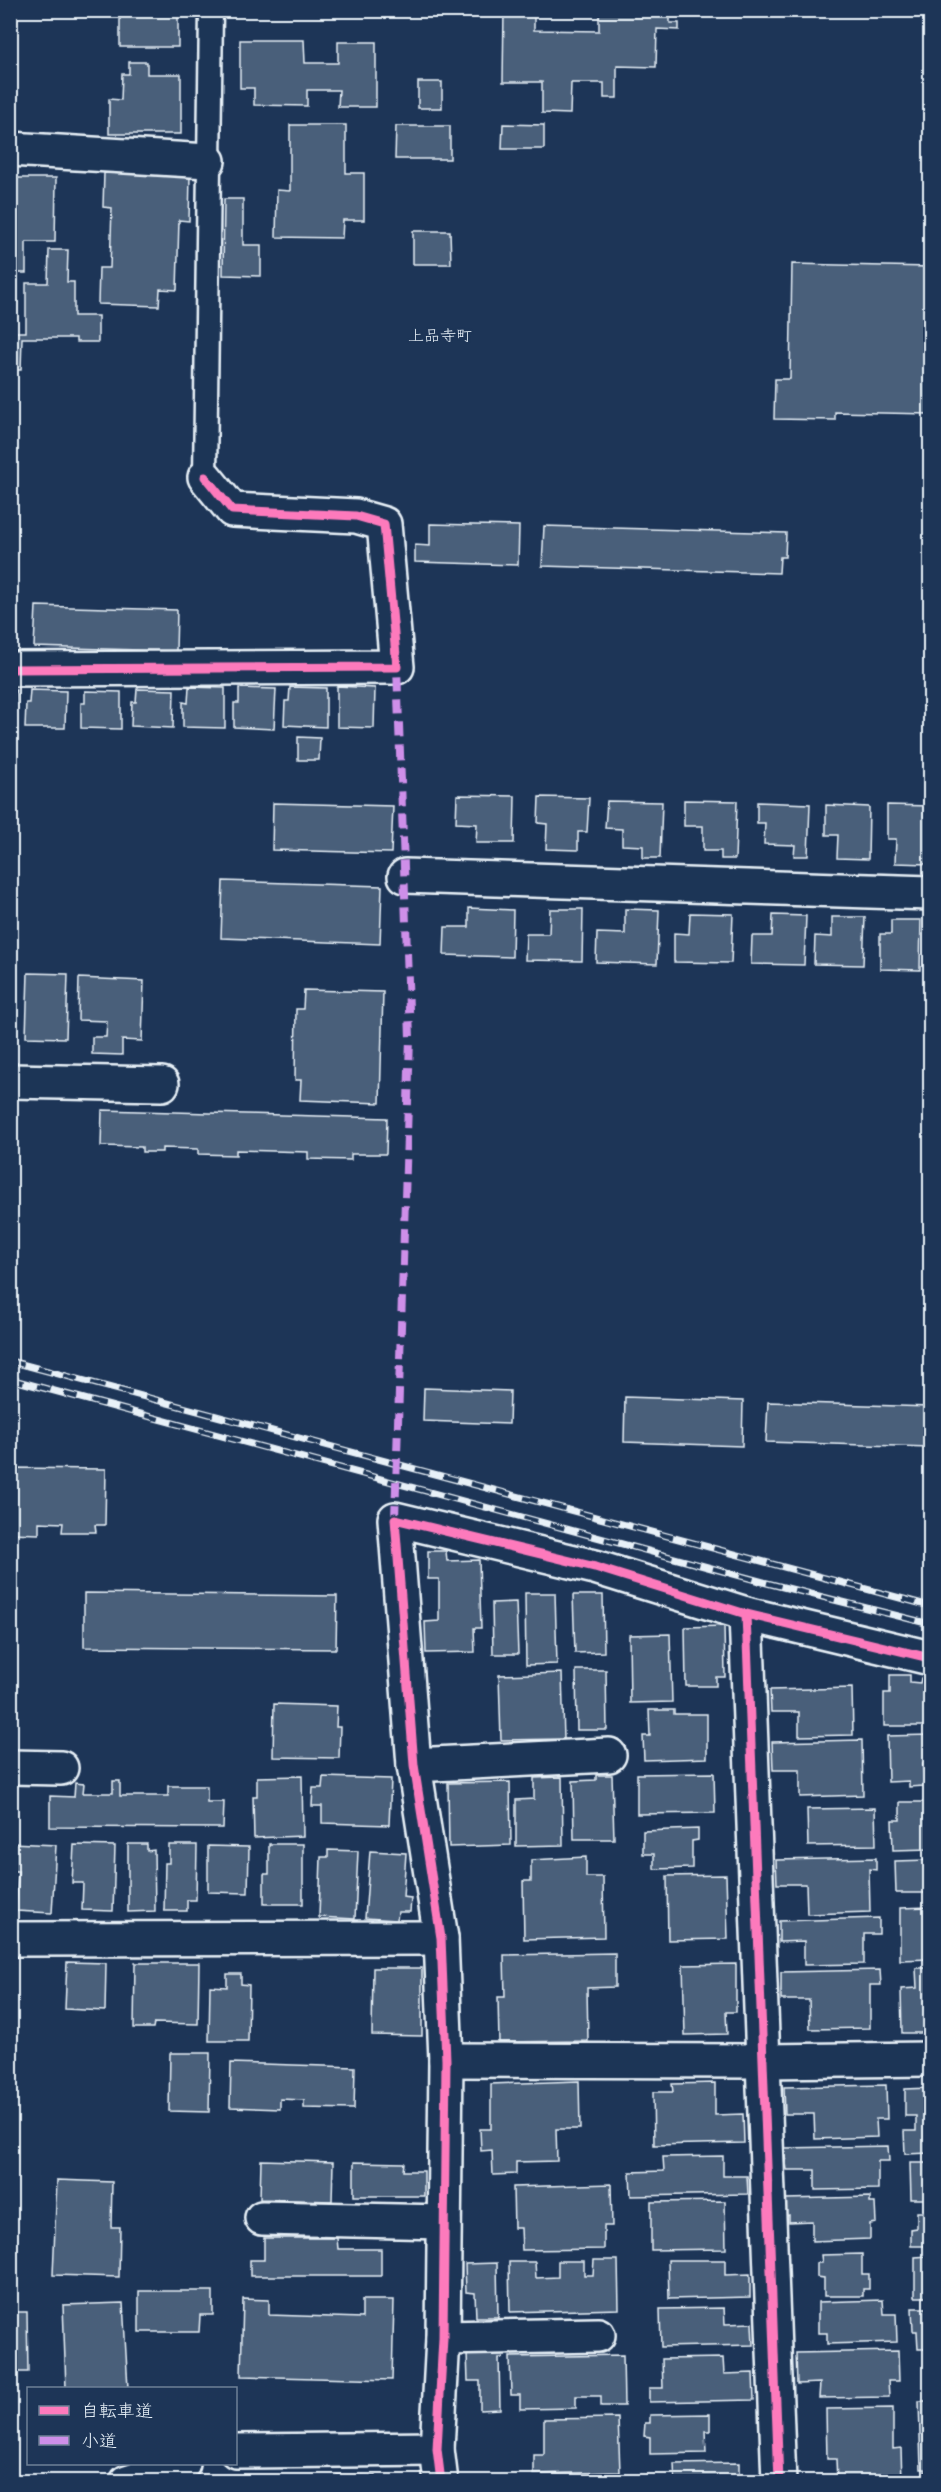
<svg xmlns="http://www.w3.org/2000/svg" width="941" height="2492" font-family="Kalam,'Klee One',sans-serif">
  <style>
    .building { fill: #495e7a; stroke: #e8f1f8; stroke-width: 1.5 }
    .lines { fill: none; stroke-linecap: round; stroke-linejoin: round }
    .service-casing { stroke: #e8f1f8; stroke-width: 27 }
    .minor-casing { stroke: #e8f1f8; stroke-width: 38 }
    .service { stroke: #1d3557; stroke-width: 22 }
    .minor { stroke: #1d3557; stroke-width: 33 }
    .rail-casing { stroke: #e8f1f8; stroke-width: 7 }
    .rail { stroke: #1d3557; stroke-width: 4.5; stroke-dasharray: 14; stroke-linecap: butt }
    .quiet { stroke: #ce8fe9; stroke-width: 8; stroke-dasharray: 15 8; stroke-linecap: butt }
    .cycleway-casing { stroke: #1d3557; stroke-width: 13 }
    .cycleway { stroke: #fd7abc; stroke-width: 9 }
    .labels { text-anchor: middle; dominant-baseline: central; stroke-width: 4.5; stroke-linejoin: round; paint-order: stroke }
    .neighbourhood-label { font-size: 16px; fill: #e8f1f8; stroke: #1d3557 }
  </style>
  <rect width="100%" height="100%" fill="#1d3557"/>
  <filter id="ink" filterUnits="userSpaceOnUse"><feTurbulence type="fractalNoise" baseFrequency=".0167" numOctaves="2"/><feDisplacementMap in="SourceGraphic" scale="12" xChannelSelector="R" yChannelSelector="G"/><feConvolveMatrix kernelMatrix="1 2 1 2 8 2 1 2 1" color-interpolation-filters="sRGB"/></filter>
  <g filter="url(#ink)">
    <g class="building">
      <rect x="120" y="10" width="58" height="37"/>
      <polygon points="504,10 534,10 534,30 599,31 599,10 658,10 658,16 670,16 670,23 679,23 679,30 657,29 656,67 617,66 617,98 604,98 604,83 571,83 570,114 542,113 542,82 503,82"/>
      <polygon points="240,40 304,40 305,63 338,63 338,42 376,42 376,107 338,107 339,90 307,90 307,106 254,105 254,88 240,88"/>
      <polygon points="129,62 147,62 147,74 181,74 181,134 109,134 109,99 121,100 122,74 129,74"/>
      <rect x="418" y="82" width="24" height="26"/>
      <polygon points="503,124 544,125 544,149 502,149"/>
      <polygon points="290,125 346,125 346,173 364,173 364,220 343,220 342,238 276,237 277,190 290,191"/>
      <polygon points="396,126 450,126 450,159 395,159"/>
      <polygon points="104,173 190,175 189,221 179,220 177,290 160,289 159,306 98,304 99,268 110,268 112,208 103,207"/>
      <polygon points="10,178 56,178 55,242 26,242 26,273 10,273"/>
      <polygon points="224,199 243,199 243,245 261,245 261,276 223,275"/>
      <polygon points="413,231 450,231 451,264 413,264"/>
      <polygon points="49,250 68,250 67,282 74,282 74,316 98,316 98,342 76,342 76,338 22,338 21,370 10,370 10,332 26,332 26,283 48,283"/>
      <polygon points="792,264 930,267 930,414 835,412 835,420 774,419 775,379 790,379"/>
      <polygon points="430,524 519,526 518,565 415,562 415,545 430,546"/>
      <polygon points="544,526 786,533 785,557 780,557 779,573 542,566"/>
      <polygon points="36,606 177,610 176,651 34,647"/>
      <polygon points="337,686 375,688 374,728 337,727"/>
      <polygon points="189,687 225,688 225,728 183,727 183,702 188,703"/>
      <polygon points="290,687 326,688 326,727 284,725 285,701 289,701"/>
      <polygon points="239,688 276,689 274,729 234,727 234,703 239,703"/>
      <polygon points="137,689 174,690 173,728 131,726 132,702 136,702"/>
      <polygon points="10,690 16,690 15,729 10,729"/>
      <polygon points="30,690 66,691 65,728 25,728 26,703 29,703"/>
      <polygon points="85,691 121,692 121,729 81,728 81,703 85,703"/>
      <polygon points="298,737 320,738 319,760 298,760"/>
      <polygon points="457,795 515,796 514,843 476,843 477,824 456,823"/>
      <polygon points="539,797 589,798 587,832 578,832 578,850 546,849 547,824 538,823"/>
      <polygon points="684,800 737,801 735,859 721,859 721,851 703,851 703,826 684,826"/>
      <polygon points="607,801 662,802 660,858 643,858 643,846 622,845 622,829 605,828"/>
      <polygon points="757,802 810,804 808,856 794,856 795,845 764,844 765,823 757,823"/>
      <polygon points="273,803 393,806 391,853 272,850"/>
      <polygon points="826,805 869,807 868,859 837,858 838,835 826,835"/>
      <polygon points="887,805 930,806 929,864 895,863 896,839 887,839"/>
      <polygon points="223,881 382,886 380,944 221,938"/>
      <polygon points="469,908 513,910 512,957 444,955 445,927 469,927"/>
      <polygon points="550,909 583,909 582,961 525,960 526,934 549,934"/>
      <polygon points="625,909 659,910 657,964 596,962 597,933 625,934"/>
      <polygon points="690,913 733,914 731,963 674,962 674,933 689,934"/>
      <polygon points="773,915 806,916 804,965 751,964 752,936 772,936"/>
      <polygon points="832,917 865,917 863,965 814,964 815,936 832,937"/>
      <polygon points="891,920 921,920 920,970 880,969 880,934 891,934"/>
      <polygon points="28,973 68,974 66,1038 26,1037"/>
      <polygon points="10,976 13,976 12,1034 10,1034"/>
      <polygon points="79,978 144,981 142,1041 122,1040 122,1055 92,1054 92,1037 106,1037 107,1021 78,1020"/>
      <polygon points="304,990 383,992 380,1103 300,1100 301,1080 295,1080 296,1009 303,1009"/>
      <polygon points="102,1110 387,1118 386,1154 351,1154 351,1160 308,1159 308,1152 236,1150 236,1155 198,1154 198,1149 162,1148 162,1152 142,1152 142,1147 101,1146"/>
      <polygon points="424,1388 510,1391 509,1424 423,1421"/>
      <polygon points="625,1397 743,1401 742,1446 624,1442"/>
      <polygon points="768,1402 930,1407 930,1447 766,1442"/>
      <polygon points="10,1468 106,1469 105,1525 95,1525 96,1532 62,1532 63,1523 39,1522 39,1534 10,1533"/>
      <polygon points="428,1551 446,1551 447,1561 479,1560 481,1628 474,1628 475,1652 426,1653 425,1622 439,1621 439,1579 428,1579"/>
      <polygon points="84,1593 337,1596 336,1649 84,1647"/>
      <polygon points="525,1593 555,1593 557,1664 526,1665"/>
      <polygon points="573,1595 603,1595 604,1652 575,1653"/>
      <polygon points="516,1602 518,1654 493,1654 492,1603"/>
      <polygon points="724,1626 725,1677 716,1677 716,1686 686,1686 685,1627"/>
      <polygon points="670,1634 672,1702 630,1703 629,1635"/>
      <polygon points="576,1670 606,1670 607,1730 577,1730"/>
      <polygon points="562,1673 564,1739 501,1740 499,1675"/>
      <polygon points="890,1675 910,1675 910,1682 920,1683 921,1678 930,1678 930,1726 884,1726 884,1693 890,1693"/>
      <polygon points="852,1688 853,1735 799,1736 799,1712 771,1712 770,1690"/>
      <polygon points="274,1704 337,1706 336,1727 340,1727 339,1758 273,1757"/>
      <polygon points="649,1710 674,1710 674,1714 707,1714 707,1758 644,1760 643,1736 650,1736"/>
      <polygon points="930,1735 930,1763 923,1763 924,1786 909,1787 909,1781 888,1782 887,1736"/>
      <polygon points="862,1740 863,1795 800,1797 800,1770 773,1770 772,1742"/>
      <polygon points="714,1773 715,1813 637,1814 637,1774"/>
      <polygon points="596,1775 612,1775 614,1839 574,1839 573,1781 596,1780"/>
      <polygon points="302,1776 303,1836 254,1838 253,1796 257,1796 257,1777"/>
      <polygon points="323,1777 391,1779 389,1825 322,1823 322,1806 312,1806 313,1788 322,1788"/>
      <polygon points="562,1777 563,1845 516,1846 516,1800 534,1799 534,1778"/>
      <polygon points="113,1781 120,1781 120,1796 168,1796 168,1786 207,1786 207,1802 224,1802 223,1828 50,1827 50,1796 74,1797 75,1783 84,1784 83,1793 113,1793"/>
      <polygon points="510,1782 511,1845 449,1847 448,1783"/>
      <polygon points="900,1802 930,1802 930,1849 893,1850 892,1820 900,1820"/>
      <polygon points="875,1808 876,1845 808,1846 807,1809"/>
      <polygon points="698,1829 698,1840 692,1841 692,1868 654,1869 654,1854 643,1854 643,1831"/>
      <polygon points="10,1843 56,1845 52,1913 16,1911 18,1871 10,1871"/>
      <polygon points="128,1844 147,1844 147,1851 154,1850 155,1911 128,1912"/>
      <polygon points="269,1844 303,1844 303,1904 264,1904 264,1874 269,1874"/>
      <polygon points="74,1845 115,1846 113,1911 82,1910 83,1883 72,1883"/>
      <polygon points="169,1845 197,1845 196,1900 187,1900 187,1911 164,1911 165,1863 169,1863"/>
      <polygon points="208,1846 249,1847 248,1893 208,1892"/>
      <polygon points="328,1850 358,1851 355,1919 319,1917 321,1857 328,1857"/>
      <polygon points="370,1851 406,1853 403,1897 411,1898 410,1912 398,1912 397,1920 365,1918"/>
      <polygon points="586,1857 586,1877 603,1877 604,1937 524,1939 523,1881 531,1881 531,1860"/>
      <polygon points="876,1858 876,1870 869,1869 870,1912 807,1914 806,1884 777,1884 776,1860"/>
      <polygon points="930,1860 930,1893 896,1893 895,1861"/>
      <polygon points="726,1875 728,1939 668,1940 667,1876"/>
      <polygon points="930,1907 930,1959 900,1960 900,1908"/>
      <polygon points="879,1918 879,1934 864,1934 864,1964 804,1965 804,1941 779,1942 779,1921"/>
      <polygon points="615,1953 615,1987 587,1988 588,2041 499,2042 498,1997 505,1997 504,1955"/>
      <polygon points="67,1962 106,1963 105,2011 65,2009"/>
      <polygon points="135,1963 199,1963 198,2024 154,2023 153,2028 134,2028"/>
      <polygon points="736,1964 736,2012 726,2012 727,2034 685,2035 683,1965"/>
      <polygon points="373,1968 422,1968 422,2036 372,2035"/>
      <polygon points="916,1968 930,1968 930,2033 902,2033 901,1989 917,1988"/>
      <polygon points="880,1970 881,1985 870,1985 870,2028 810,2029 809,2000 781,2000 781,1972"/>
      <polygon points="227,1974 241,1974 241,1984 249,1985 248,2041 209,2041 210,1986 227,1987"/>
      <polygon points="170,2053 210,2053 209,2112 169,2111"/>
      <polygon points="231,2063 355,2067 354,2109 304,2108 304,2100 280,2099 280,2109 230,2107"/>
      <polygon points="579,2081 580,2129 556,2129 557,2161 516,2162 516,2174 493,2175 492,2150 481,2151 480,2129 491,2129 491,2084"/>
      <polygon points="715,2083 715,2115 743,2114 744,2143 654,2145 653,2092 673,2092 672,2084"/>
      <polygon points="886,2085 887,2119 876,2119 877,2137 815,2139 814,2114 785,2114 784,2087"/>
      <polygon points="930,2088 930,2153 905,2154 904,2131 916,2131 916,2116 905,2116 905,2089"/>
      <polygon points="888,2146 889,2161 878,2161 878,2189 815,2190 815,2170 787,2170 784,2148"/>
      <polygon points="723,2156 723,2176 747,2176 748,2194 631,2196 630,2172 664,2171 663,2157"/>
      <polygon points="261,2160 333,2162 332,2201 260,2199"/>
      <polygon points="354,2162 404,2163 403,2171 424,2171 424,2196 354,2196"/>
      <polygon points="910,2163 930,2163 930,2199 911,2199"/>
      <polygon points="57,2180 112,2182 111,2227 120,2227 119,2277 53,2275"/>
      <polygon points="611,2184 612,2226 604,2226 604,2249 522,2250 521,2228 514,2228 513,2187"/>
      <polygon points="870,2197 870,2203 875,2203 876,2223 870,2224 870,2239 812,2241 812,2221 789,2222 789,2215 786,2216 786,2199"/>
      <polygon points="725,2201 726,2249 651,2250 651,2202"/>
      <polygon points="917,2212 930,2212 930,2246 911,2246 911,2229 917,2228"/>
      <polygon points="264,2238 337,2238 338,2249 381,2249 381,2276 250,2276 250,2260 264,2260"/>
      <polygon points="862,2254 862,2274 869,2274 869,2289 863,2289 863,2296 824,2296 824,2278 817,2277 817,2263 822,2263 821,2255"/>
      <polygon points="930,2256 930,2297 915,2297 915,2257"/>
      <polygon points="594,2260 618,2260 619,2309 510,2312 509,2262 535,2262 536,2278 558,2277 558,2261 584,2261 584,2275 593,2275"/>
      <polygon points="668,2260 725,2260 725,2275 750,2274 750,2297 669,2299"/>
      <polygon points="497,2263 498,2317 476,2317 475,2293 466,2292 465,2264"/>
      <polygon points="139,2291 213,2291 213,2315 200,2315 199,2332 139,2332"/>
      <polygon points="243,2299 269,2300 269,2315 362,2318 362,2300 394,2300 392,2380 241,2376"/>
      <polygon points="883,2300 884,2314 896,2314 897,2342 827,2344 827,2333 818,2333 818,2302"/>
      <polygon points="123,2303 128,2388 66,2388 63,2305"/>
      <polygon points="724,2308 725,2324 752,2323 753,2345 661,2347 660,2309"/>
      <polygon points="912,2308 930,2308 930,2349 918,2349 917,2331 913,2331"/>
      <polygon points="10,2312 27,2312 28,2372 10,2372"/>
      <polygon points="898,2351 899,2381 888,2381 889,2397 819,2398 820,2383 797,2384 796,2353"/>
      <polygon points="503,2352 503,2358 499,2358 500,2409 480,2410 480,2381 468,2381 467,2353"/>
      <polygon points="623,2355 624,2406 601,2406 601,2396 576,2396 576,2408 520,2409 520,2395 511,2395 510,2357"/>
      <polygon points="723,2358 724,2374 753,2373 754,2400 649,2402 649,2388 663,2388 662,2359"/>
      <polygon points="919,2401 930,2401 930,2482 925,2482 925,2469 921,2469"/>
      <polygon points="893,2408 893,2449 901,2448 902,2482 837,2482 836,2459 827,2459 826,2409"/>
      <polygon points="710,2414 710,2431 705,2431 706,2453 650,2454 650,2437 644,2436 645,2423 650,2423 650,2415"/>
      <polygon points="618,2418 620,2472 534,2474 534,2455 544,2455 544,2419"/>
      <polygon points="739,2463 739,2482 675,2482 674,2464"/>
      <polygon points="337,2475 376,2476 376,2481 386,2482 337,2482"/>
      <polygon points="247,2476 318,2481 318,2482 247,2482"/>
    </g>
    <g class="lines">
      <g class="service-casing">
        <polyline id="service" points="205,477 211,10"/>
      </g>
      <g class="minor-casing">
        <g id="minor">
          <polyline points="10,149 208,161"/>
          <polyline points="10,669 397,667 384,524 356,516 232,510 205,477"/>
          <polyline points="405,876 930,893"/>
          <polyline points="10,1081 162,1084"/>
          <polyline points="746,1614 779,2482"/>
          <polyline points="414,1765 609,1755"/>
          <polyline points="10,1767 61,1768"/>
          <polyline points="10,1939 441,1938"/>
          <polyline points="446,2060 764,2061 930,2059"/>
          <polyline points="262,2218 444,2222"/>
          <polyline points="443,2338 598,2335"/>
          <polyline points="236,2451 437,2449"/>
          <polyline points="127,2482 183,2464"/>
          <polyline points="441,2482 437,2449 443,2338 446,2060 441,1938 414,1765 395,1519 595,1567 746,1614 930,1658"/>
        </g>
      </g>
      <use href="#service" class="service"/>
      <use href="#minor" class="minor"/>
      <g class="rail-casing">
        <g id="rail">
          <polyline points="10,1361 930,1606"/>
          <polyline points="10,1379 767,1583 930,1624"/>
        </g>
      </g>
      <use href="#rail" class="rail"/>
      <polyline class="quiet" points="395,1519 410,1038 397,667"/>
      <g class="cycleway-casing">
        <g id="cycleway">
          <polyline points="10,669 397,667 384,524 356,516 232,510 205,477"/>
          <polyline points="746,1614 779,2482"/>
          <polyline points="441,2482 437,2449 443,2338 446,2060 441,1938 414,1765 395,1519 595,1567 746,1614 930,1658"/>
        </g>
      </g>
      <use href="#cycleway" class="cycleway"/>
    </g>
  </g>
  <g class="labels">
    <g class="neighbourhood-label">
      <text x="440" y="336">上品寺町</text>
    </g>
  </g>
  <rect width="941" height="2492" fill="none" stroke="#1d3557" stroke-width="36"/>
  <rect x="18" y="18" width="905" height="2456" fill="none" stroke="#e8f1f8" stroke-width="2" filter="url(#ink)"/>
  <rect x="27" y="2387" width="210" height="78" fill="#1d3557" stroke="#6e8097" stroke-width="1.5"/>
  <rect x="39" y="2406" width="30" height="9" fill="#fd7abc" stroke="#6e8097" stroke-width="1.5"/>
  <text x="81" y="2417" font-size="18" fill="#e8f1f8">自転車道</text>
  <rect x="39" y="2436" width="30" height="9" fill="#ce8fe9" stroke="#6e8097" stroke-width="1.5"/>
  <text x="81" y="2447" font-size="18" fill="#e8f1f8">小道</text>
</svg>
